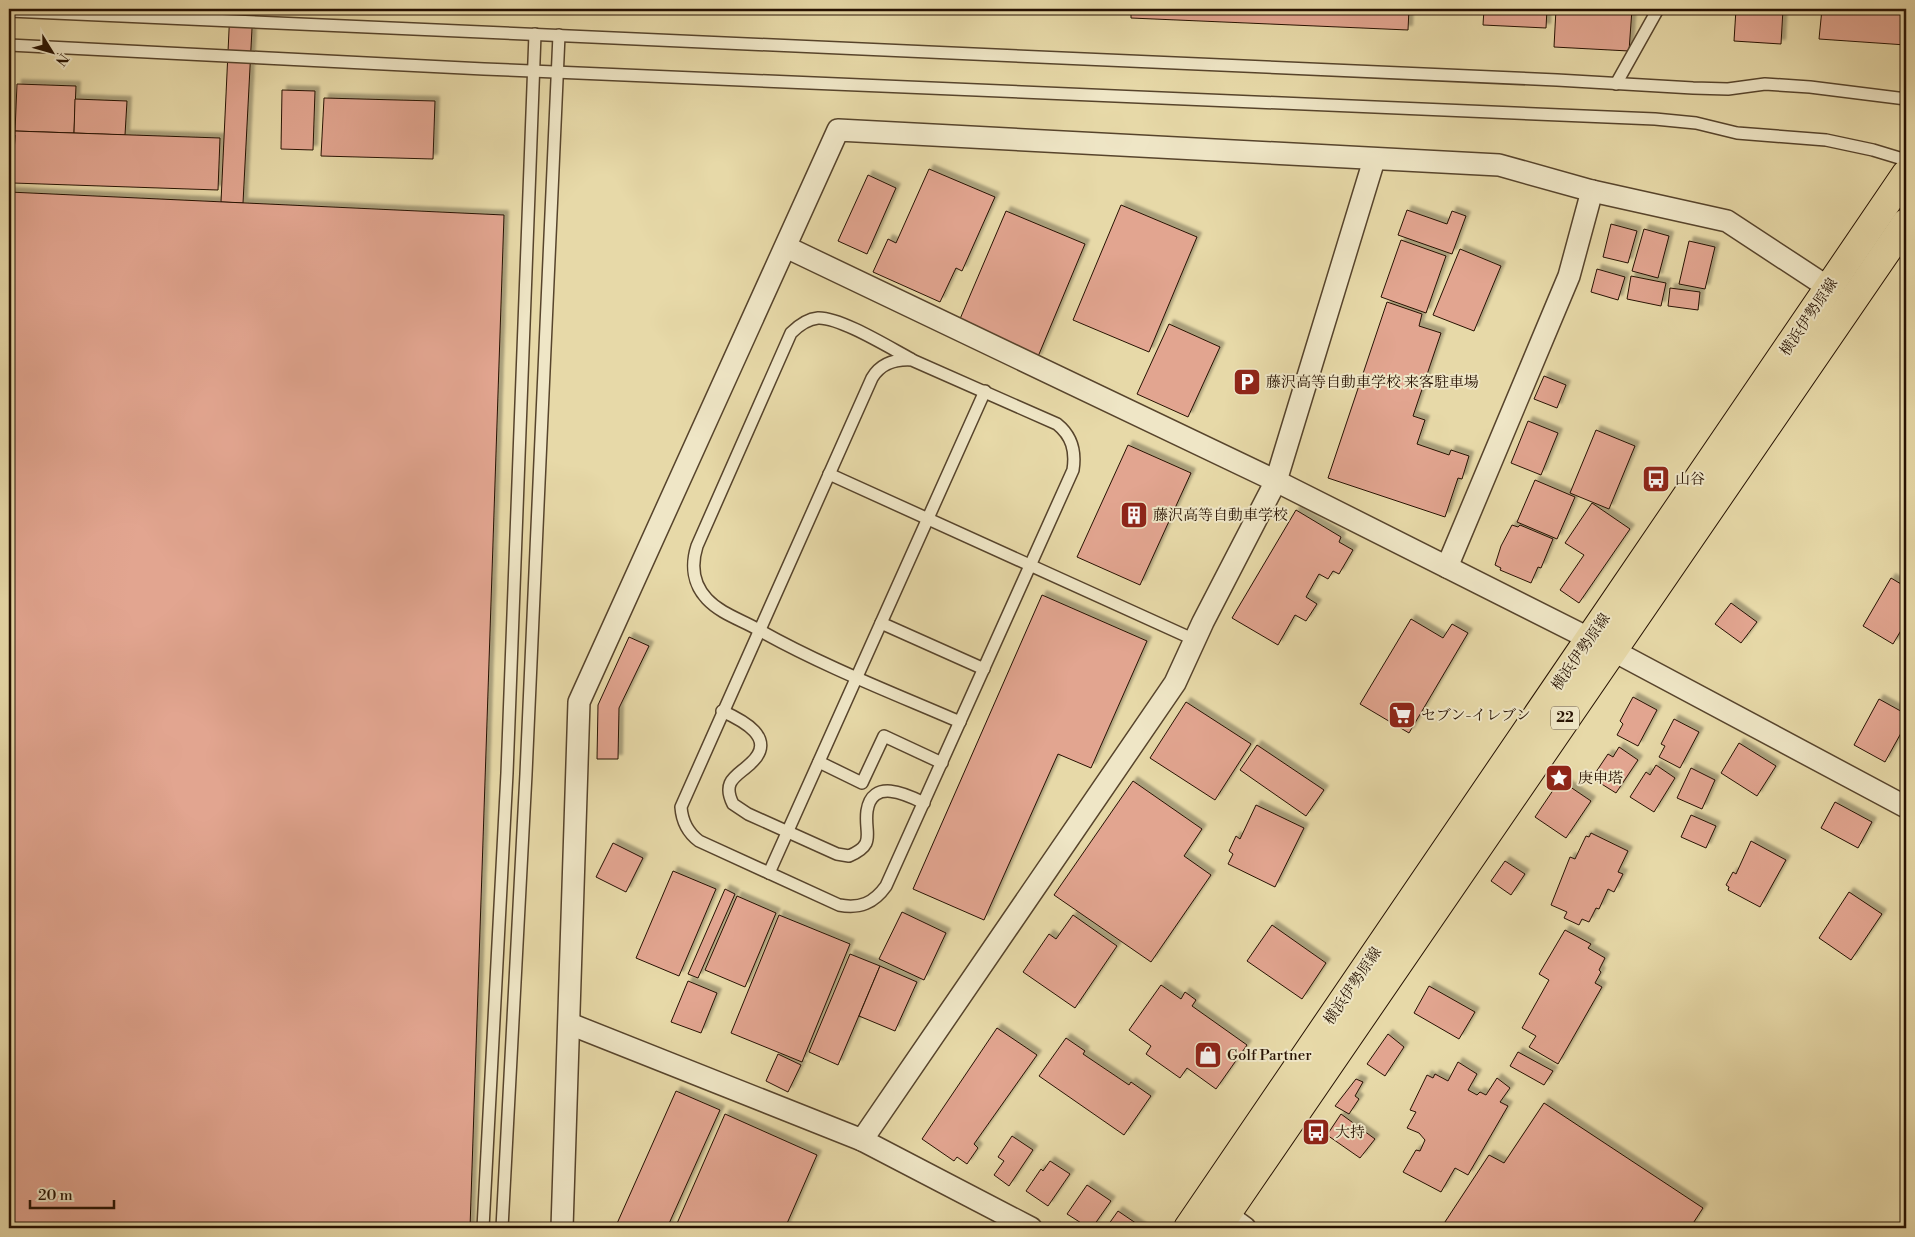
<svg xmlns="http://www.w3.org/2000/svg" width="1915" height="1237" font-family="'Libre Bodoni','Noto Serif JP',serif">
  <style>
    .building { fill: #e2a590; stroke: #271202; filter: url(#shadow) }
    .lines { fill: none; stroke-linecap: round; stroke-linejoin: round }
    .service-casing { stroke: #57442c; stroke-width: 14 }
    .minor-casing { stroke: #57442c; stroke-width: 24 }
    .primary-casing { stroke: #271202; stroke-width: 30 }
    .service { stroke: #efe6c6; stroke-width: 11 }
    .minor { stroke: #efe6c6; stroke-width: 21 }
    .primary { stroke: #e7d9a8; stroke-width: 28 }
    .labels { text-anchor: middle; dominant-baseline: central; stroke-width: 4; stroke-linejoin: round; paint-order: stroke }
    .shield { fill: #efe6c6; stroke: #63523d; stroke-width: 1 }
    .shield-label { font-size: 14px; font-weight: bold; fill: #271202 }
    .street-label { font-size: 15px; fill: #271202; stroke: #efe6c6 }
    .poi-label { font-size: 15px; fill: #271202; stroke: #efe6c6; text-anchor: start }
  </style>
  <defs>
    <filter id="shadow"><feDropShadow dx="4.5" dy="-4.5" stdDeviation="1" flood-color="#0004"/></filter>
  </defs>
  <rect width="100%" height="100%" fill="#e7d9a8"/>
  <filter id="stains"><feTurbulence type="fractalNoise" baseFrequency=".004" numOctaves="4"/><feColorMatrix values="0 0 0 0 .2 0 0 0 0 .09 0 0 0 0 .02 0 0 0 .5 -.17"/></filter>
  <radialGradient id="worn" r=".72"><stop offset=".6" stop-color="#630" stop-opacity="0"/><stop offset="1" stop-color="#630" stop-opacity=".3"/></radialGradient>
  <g class="building">
    <polygon points="230,9 253,9 243,203 221,202"/>
    <polygon points="1131,9 1409,9 1408,30 1131,18"/>
    <polygon points="1484,9 1547,9 1546,28 1483,25"/>
    <polygon points="1556,9 1632,9 1629,51 1554,47"/>
    <polygon points="1736,9 1783,9 1781,44 1734,41"/>
    <polygon points="1822,9 1906,9 1906,45 1819,39"/>
    <polygon points="17,84 76,86 74,133 15,131"/>
    <polygon points="282,90 315,91 313,150 281,149"/>
    <polygon points="324,98 435,101 433,159 321,156"/>
    <polygon points="75,99 127,101 125,135 74,133"/>
    <polygon points="15,131 220,138 218,190 13,183"/>
    <polygon points="9,135 15,135 13,176 9,176"/>
    <polygon points="929,169 995,197 962,271 956,268 940,302 873,272 888,239 896,243"/>
    <polygon points="868,175 896,188 867,254 838,241"/>
    <polygon points="9,192 504,215 470,1228 9,1228"/>
    <polygon points="1121,205 1197,237 1149,352 1073,320"/>
    <polygon points="1407,210 1447,224 1452,211 1466,216 1452,254 1398,235"/>
    <polygon points="1006,211 1085,244 1037,359 957,326"/>
    <polygon points="1611,224 1637,231 1628,263 1603,257"/>
    <polygon points="1644,229 1669,236 1658,278 1632,271"/>
    <polygon points="1401,240 1446,256 1426,313 1381,297"/>
    <polygon points="1689,241 1715,247 1705,289 1679,284"/>
    <polygon points="1460,249 1501,266 1474,331 1433,315"/>
    <polygon points="1597,269 1625,277 1618,300 1591,292"/>
    <polygon points="1631,276 1666,283 1661,306 1627,299"/>
    <polygon points="1670,288 1700,292 1698,310 1668,306"/>
    <polygon points="1387,302 1422,314 1419,326 1441,333 1413,416 1425,420 1417,444 1449,455 1451,450 1469,456 1462,479 1458,478 1445,517 1328,478"/>
    <polygon points="1169,324 1220,347 1188,417 1137,394"/>
    <polygon points="1544,376 1566,385 1557,408 1534,399"/>
    <polygon points="1528,421 1558,433 1541,475 1511,463"/>
    <polygon points="1596,430 1635,446 1609,509 1570,493"/>
    <polygon points="1128,445 1191,473 1140,585 1077,557"/>
    <polygon points="1535,480 1575,497 1557,539 1517,522"/>
    <polygon points="1592,503 1630,529 1579,603 1560,590 1584,555 1565,543"/>
    <polygon points="1296,510 1341,537 1339,542 1353,550 1339,574 1333,571 1328,579 1319,574 1306,597 1317,604 1306,621 1295,615 1278,645 1232,618"/>
    <polygon points="1512,525 1518,527 1520,525 1553,539 1541,568 1538,567 1531,583 1500,570 1501,568 1495,565 1501,546"/>
    <polygon points="1891,578 1906,587 1906,622 1893,644 1863,626"/>
    <polygon points="1042,595 1147,641 1091,768 1058,754 984,920 913,889"/>
    <polygon points="1731,603 1757,622 1741,643 1715,624"/>
    <polygon points="1411,619 1443,638 1452,624 1468,633 1409,733 1360,704"/>
    <polygon points="629,637 649,646 619,708 618,759 597,759 598,705"/>
    <polygon points="1633,697 1657,710 1638,746 1617,735 1623,724 1620,721"/>
    <polygon points="1879,699 1906,714 1906,724 1885,762 1854,745"/>
    <polygon points="1186,702 1251,744 1215,800 1150,758"/>
    <polygon points="1674,719 1699,732 1680,768 1659,757 1665,746 1661,744"/>
    <polygon points="1739,743 1776,766 1757,796 1721,773"/>
    <polygon points="1257,745 1324,790 1306,816 1240,770"/>
    <polygon points="1619,747 1638,760 1616,793 1592,778 1608,754 1613,757"/>
    <polygon points="1656,765 1675,778 1654,812 1630,797 1646,772 1650,775"/>
    <polygon points="1691,768 1715,780 1702,809 1677,798"/>
    <polygon points="1560,780 1591,801 1566,838 1535,817"/>
    <polygon points="1133,781 1202,829 1184,856 1211,875 1151,962 1054,895"/>
    <polygon points="1835,802 1872,822 1858,848 1821,828"/>
    <polygon points="1256,805 1304,828 1275,887 1228,864 1233,854 1229,851 1236,836 1240,839"/>
    <polygon points="1691,815 1716,826 1706,848 1681,837"/>
    <polygon points="1591,833 1628,851 1618,872 1623,874 1614,892 1608,889 1599,909 1596,908 1589,922 1582,919 1579,925 1564,918 1567,912 1551,905 1570,857 1575,859 1586,836 1589,837"/>
    <polygon points="1751,841 1786,860 1760,907 1728,890 1729,887 1726,885 1733,872 1736,874"/>
    <polygon points="613,843 643,858 626,892 596,877"/>
    <polygon points="1505,861 1525,874 1511,895 1491,881"/>
    <polygon points="673,871 716,889 679,976 636,958"/>
    <polygon points="725,889 735,894 698,978 688,974"/>
    <polygon points="1849,892 1882,914 1851,960 1819,938"/>
    <polygon points="737,896 776,913 745,987 705,970"/>
    <polygon points="902,912 946,933 924,980 879,959"/>
    <polygon points="779,915 850,944 802,1062 731,1033"/>
    <polygon points="1073,915 1117,946 1075,1008 1023,972 1049,934 1056,939"/>
    <polygon points="1272,925 1326,963 1302,999 1247,961"/>
    <polygon points="1565,930 1591,944 1588,948 1605,958 1599,970 1601,972 1595,983 1602,987 1558,1064 1529,1047 1536,1036 1522,1028 1549,980 1539,974"/>
    <polygon points="850,954 880,966 838,1065 809,1052"/>
    <polygon points="880,966 917,982 895,1031 859,1016"/>
    <polygon points="688,981 717,993 701,1033 671,1022"/>
    <polygon points="1161,985 1181,999 1185,992 1196,1000 1192,1006 1247,1045 1216,1089 1187,1068 1180,1078 1146,1054 1151,1046 1129,1030"/>
    <polygon points="1429,986 1475,1012 1459,1039 1414,1013"/>
    <polygon points="997,1028 1037,1055 974,1144 978,1148 967,1164 957,1157 954,1161 922,1139"/>
    <polygon points="1388,1034 1404,1047 1385,1076 1367,1064"/>
    <polygon points="1066,1038 1085,1051 1083,1054 1129,1085 1131,1082 1151,1096 1124,1135 1039,1076"/>
    <polygon points="1518,1052 1553,1071 1544,1085 1510,1066"/>
    <polygon points="778,1054 801,1065 788,1092 766,1081"/>
    <polygon points="1458,1062 1477,1074 1468,1090 1477,1095 1480,1092 1486,1095 1497,1078 1510,1088 1500,1102 1508,1106 1468,1175 1455,1168 1441,1192 1403,1172 1416,1150 1420,1151 1425,1140 1419,1133 1407,1128 1416,1112 1410,1110 1427,1075 1433,1078 1435,1074 1448,1081"/>
    <polygon points="1356,1079 1363,1082 1355,1096 1359,1099 1349,1114 1335,1106"/>
    <polygon points="676,1091 720,1110 667,1228 615,1228"/>
    <polygon points="1544,1103 1703,1208 1690,1228 1441,1228 1489,1155 1504,1163"/>
    <polygon points="725,1114 817,1155 785,1228 675,1228"/>
    <polygon points="1341,1114 1375,1139 1360,1158 1327,1135"/>
    <polygon points="1012,1136 1033,1150 1009,1186 994,1175 1004,1161 998,1157"/>
    <polygon points="1050,1161 1070,1174 1048,1206 1026,1191 1041,1169 1043,1171"/>
    <polygon points="1087,1185 1111,1201 1092,1228 1089,1228 1067,1214"/>
    <polygon points="1118,1211 1143,1228 1106,1228"/>
  </g>
  <g class="lines">
    <g class="service-casing">
      <g id="service">
        <polyline points="9,11 1557,80 1693,88 1728,89 1765,84 1810,87 1906,99"/>
        <polyline points="9,45 484,69 1655,119 1696,123 1737,133 1826,140 1873,150 1906,160"/>
        <polyline points="1616,84 1658,9"/>
        <path d="M911 359C890 348 840 317 818 318 807 319 798 326 791 333L697 546C691 565 693 584 707 599 721 614 742 620 759 630 823 666 893 693 960 722"/>
        <path d="M912 360 1057 424C1072 436 1076 451 1073 470L886 886C874 903 860 909 839 905L699 841C687 832 682 821 681 807L872 378C881 363 895 359 912 360Z"/>
        <polyline points="829,474 1195,640"/>
        <polyline points="881,623 984,669"/>
        <path d="M722 711C742 720 778 738 751 763 738 776 721 780 733 804L748 814 837 854 849 856C877 844 864 834 867 811 872 778 906 794 924 803"/>
        <polyline points="819,762 862,783 884,736 942,763"/>
        <polyline points="769,873 985,391"/>
        <polyline points="483,1228 507,773 535,34"/>
        <polyline points="502,1228 526,774 559,35"/>
      </g>
    </g>
    <g class="minor-casing">
      <g id="minor">
        <polyline points="786,247 1276,481 1612,650 1906,807"/>
        <polyline points="1447,567 1569,276 1592,191"/>
        <polyline points="570,1024 862,1140 1031,1228"/>
        <polyline points="862,1140 1175,683 1203,622 1276,481 1374,160"/>
        <polyline points="1215,1206 1245,1228"/>
        <polyline points="562,1228 579,702 838,130 1499,165 1592,191 1727,221 1829,288"/>
      </g>
    </g>
    <g class="primary-casing">
      <g id="primary">
        <polyline points="1188,1228 1906,174"/>
        <polyline points="1217,1228 1906,223"/>
      </g>
    </g>
    <use href="#service" class="service"/>
    <use href="#minor" class="minor"/>
    <use href="#primary" class="primary"/>
  </g>
  <defs>
    <g id="parking-square" transform="scale(1.4375)"><rect x="-9" y="-9" width="18" height="18" rx="4" fill="#8f2418" stroke="#efe6c6"/><path d="M-3.5-5.5H1a3.5 3.5 0 0 1 0 7H-1V5.5H-3.5ZM-1-3.4V-.6H.8a1.4 1.4 0 0 0 0-2.8Z" fill="#fff"/></g>
    <g id="bus-square" transform="scale(1.4375)"><rect x="-9" y="-9" width="18" height="18" rx="4" fill="#8f2418" stroke="#efe6c6"/><path d="M-5-6H5V4H4V6H2V4H-2V6H-4V4H-5ZM-3.5-4V0h7V-4ZM-3.5 1.2v1.5H-2V1.2ZM2 1.2v1.5H3.5V1.2Z" fill="#fff"/></g>
    <g id="building-square" transform="scale(1.4375)"><rect x="-9" y="-9" width="18" height="18" rx="4" fill="#8f2418" stroke="#efe6c6"/><path d="M-4-6H4V6H1V3H-1V6H-4ZM-2.5-4.3h1.7v1.8h-1.7ZM.8-4.3h1.7v1.8H.8ZM-2.5-1h1.7V.8h-1.7ZM.8-1h1.7V.8H.8Z" fill="#fff"/></g>
    <g id="supermarket-square" transform="scale(1.4375)"><rect x="-9" y="-9" width="18" height="18" rx="4" fill="#8f2418" stroke="#efe6c6"/><path d="M-6-5.5h2.5l.6 2H6L4.5 2H-2.5L-4.4-4H-6ZM-1.5 3.2a1.3 1.3 0 1 0 .1 0ZM3 3.2a1.3 1.3 0 1 0 .1 0Z" fill="#fff"/></g>
    <g id="sight-square" transform="scale(1.4375)"><rect x="-9" y="-9" width="18" height="18" rx="4" fill="#8f2418" stroke="#efe6c6"/><path d="M0-6L1.8-2.2L6-1.7L2.9 1.2L3.7 5.4L0 3.3L-3.7 5.4L-2.9 1.2L-6-1.7L-1.8-2.2Z" fill="#fff"/></g>
    <g id="shop-square" transform="scale(1.4375)"><rect x="-9" y="-9" width="18" height="18" rx="4" fill="#8f2418" stroke="#efe6c6"/><path d="M-5-2.5h2.3a2.7 3.5 0 0 1 5.4 0H5L5.5 6h-11ZM-1.5-2.5h3a1.5 2.3 0 0 0-3 0Z" fill="#fff"/></g>
  </defs>
  <g fill-rule="evenodd">
    <use href="#parking-square" x="1247" y="382"/>
    <use href="#bus-square" x="1656" y="479"/>
    <use href="#building-square" x="1134" y="515"/>
    <use href="#supermarket-square" x="1402" y="715"/>
    <use href="#sight-square" x="1559" y="778"/>
    <use href="#shop-square" x="1208" y="1055"/>
    <use href="#bus-square" x="1316" y="1132"/>
  </g>
  <g class="labels">
    <rect class="shield" x="1551" y="706.5" width="28" height="23" rx="4"/>
    <g class="shield-label">
      <text x="1565" y="718">22</text>
    </g>
    <g class="street-label">
      <text transform="translate(1809 317) rotate(-56)">横浜伊勢原線</text>
      <text transform="translate(1581 652) rotate(-55)">横浜伊勢原線</text>
      <text transform="translate(1353 986) rotate(-56)">横浜伊勢原線</text>
    </g>
    <g class="poi-label">
      <text x="1266" y="382">藤沢高等自動車学校 来客駐車場</text>
      <text x="1675" y="479">山谷</text>
      <text x="1153" y="515">藤沢高等自動車学校</text>
      <text x="1421" y="715">セブン-イレブン</text>
      <text x="1578" y="778">庚申塔</text>
      <text x="1227" y="1055">Golf Partner</text>
      <text x="1335" y="1132">大持</text>
    </g>
  </g>
  <rect width="1915" height="1237" fill="none" stroke="#e7d9a8" stroke-width="30"/>
  <rect x="10" y="10" width="1895" height="1217" fill="none" stroke="#271202" stroke-width="2.5"/>
  <rect x="15" y="15" width="1885" height="1207" fill="none" stroke="#271202"/>
  <g transform="translate(52 52) rotate(127)" stroke="#efe6c6" stroke-width="4" paint-order="stroke">
  <path d="M0-4L9 19L0 12L-9 19Z" fill="#271202"/>
  <text y="-8" font-size="14" font-weight="bold" text-anchor="middle" fill="#271202">N</text>
  </g>
  <path d="M30 1200v8h84v-8" fill="none" stroke="#271202" stroke-width="2.5"/>
  <text x="38" y="1200" font-size="15" fill="#271202" stroke="#efe6c6" stroke-width="4" paint-order="stroke">20 m</text>
  <rect width="100%" height="100%" filter="url(#stains)"/>
  <rect width="100%" height="100%" fill="url(#worn)"/>
</svg>
